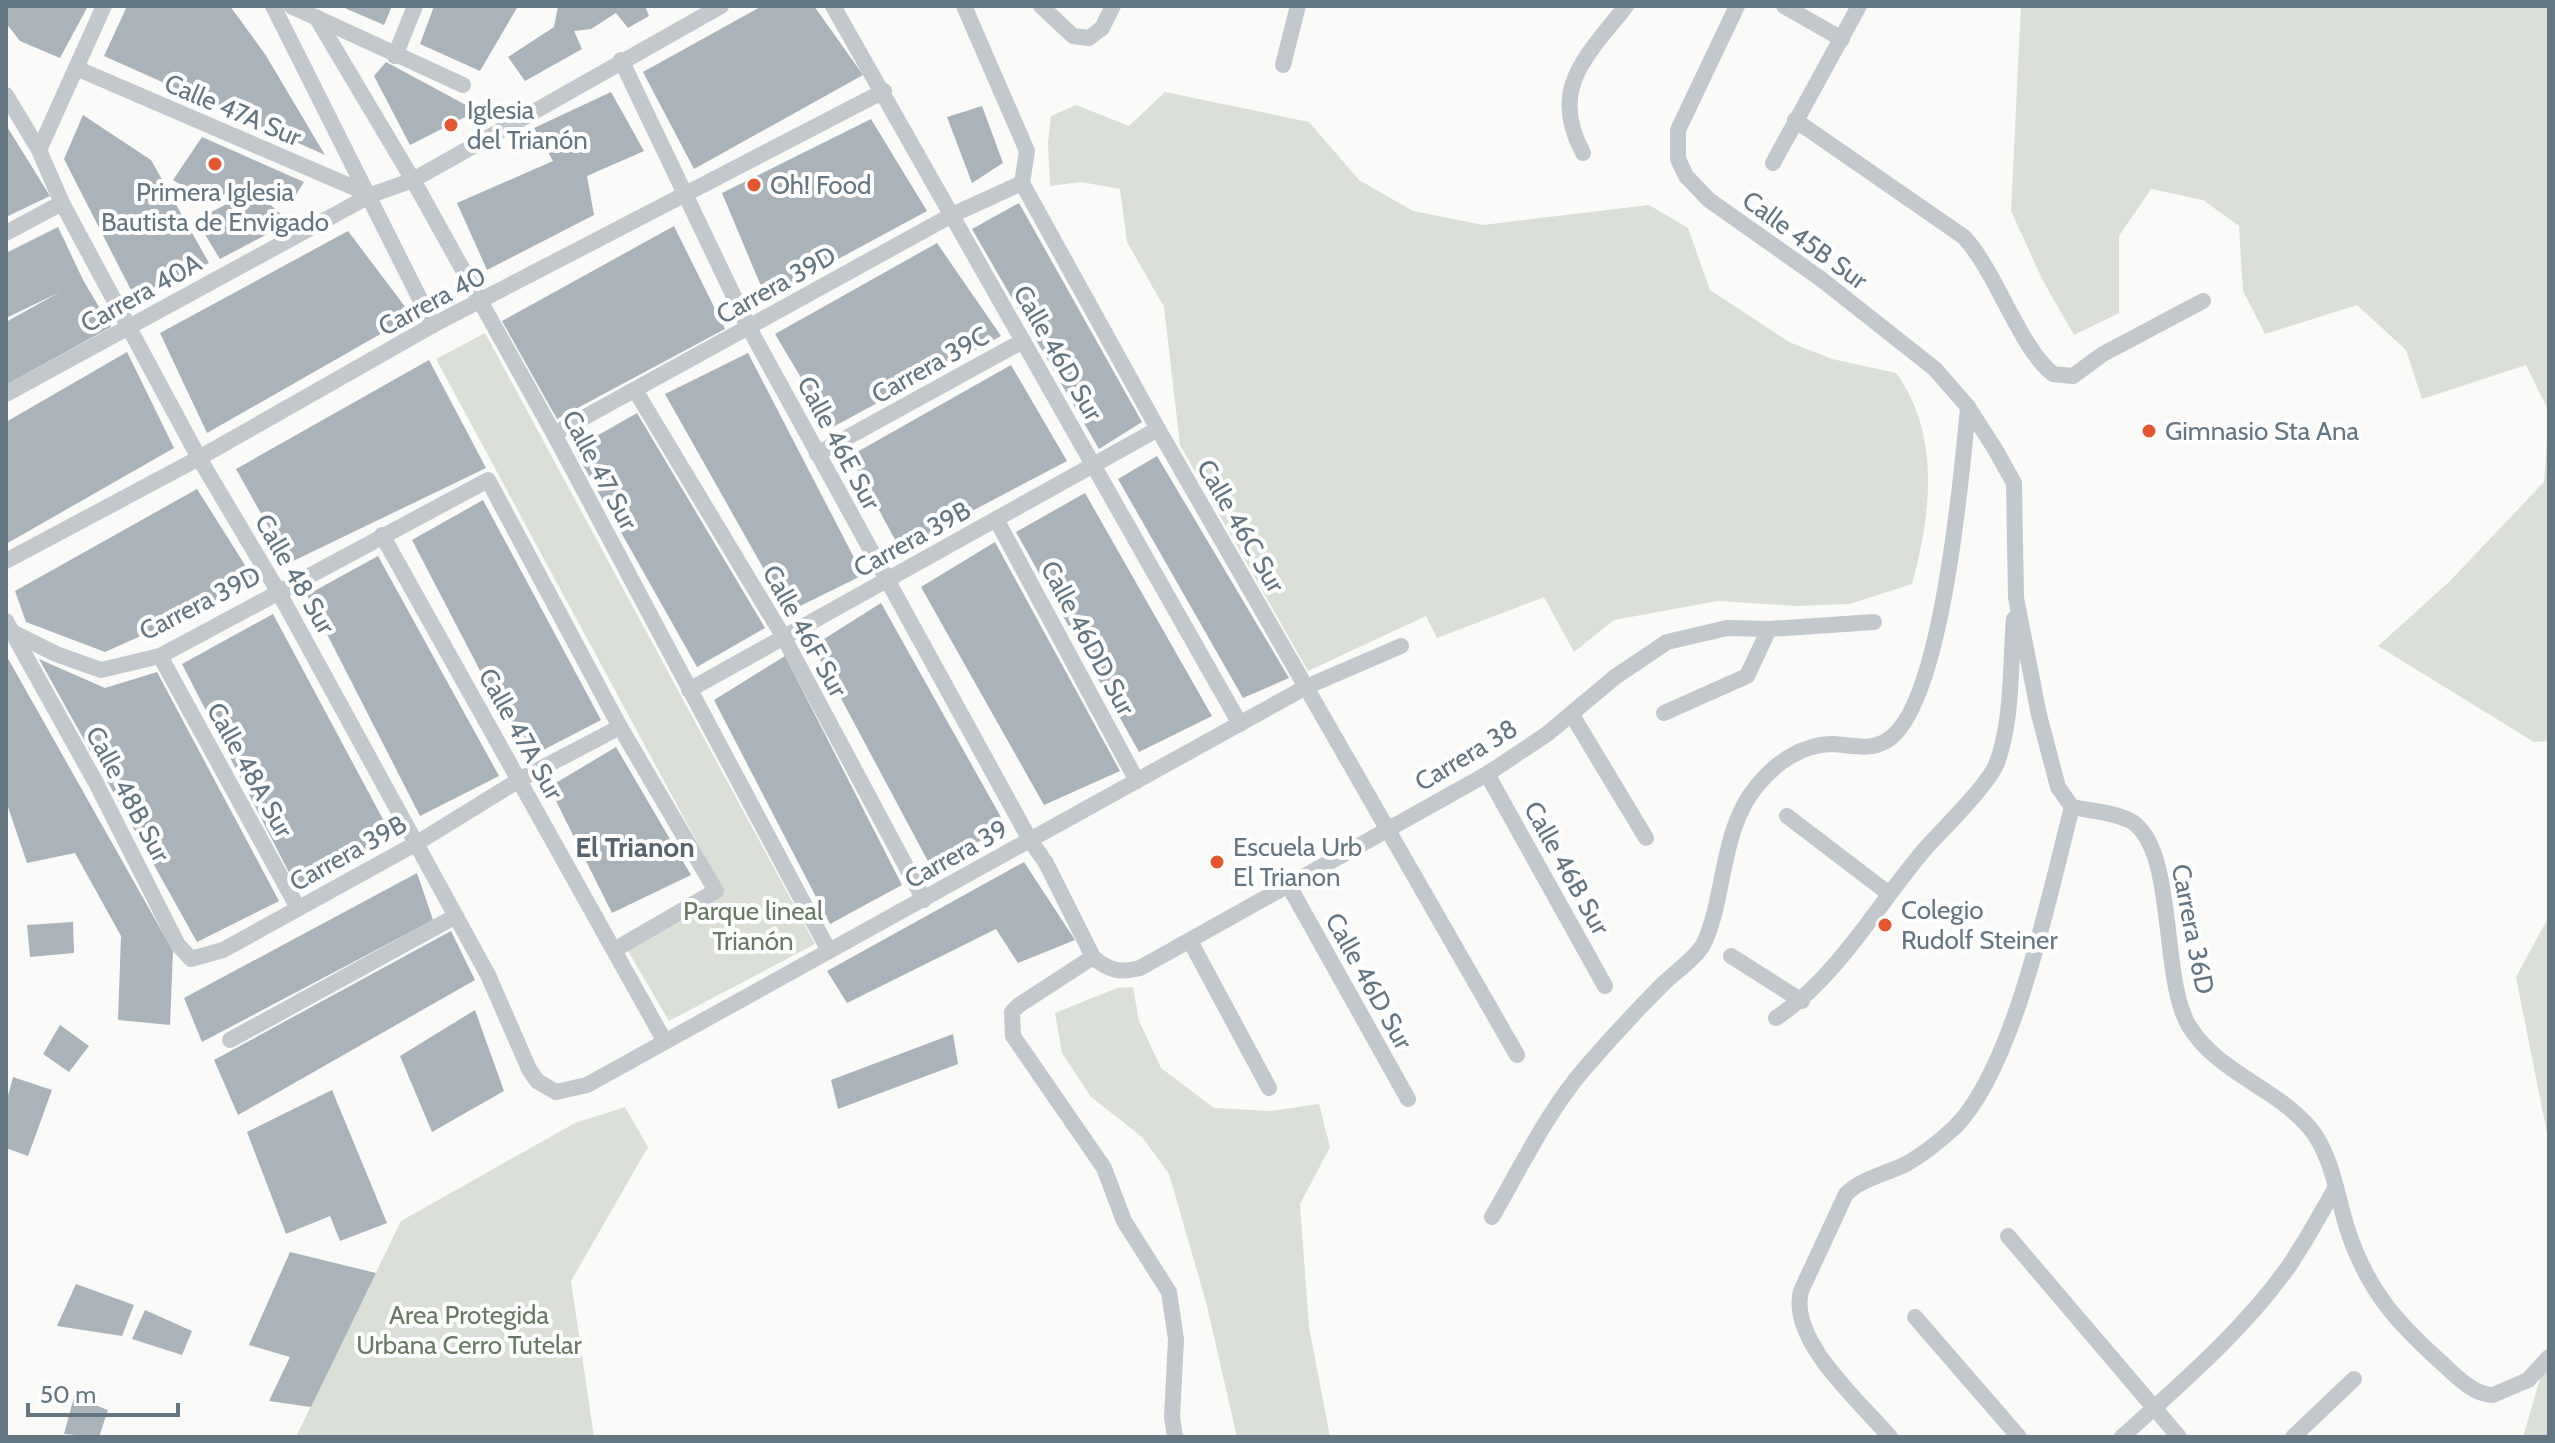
<svg xmlns="http://www.w3.org/2000/svg" width="2555" height="1443" font-family="Cabin,sans-serif">
  <style>
    .green { fill: #dadfd7 }
    .building { fill: #aab3b9 }
    .lines { fill: none; stroke-linecap: round; stroke-linejoin: round }
    .street { stroke: #c3c8cc; stroke-width: 16 }
    .poi-dot { fill: #e4572e; stroke: #fff; stroke-width: 3 }
    .labels { text-anchor: middle; dominant-baseline: central; stroke-width: 8; stroke-linejoin: round; paint-order: stroke }
    .street-label { font-size: 26px; fill: #657683; stroke: #fff }
    .poi-label { font-size: 26px; fill: #657683; stroke: #fff; text-anchor: start }
    .park-label { font-size: 26px; fill: #687a64; stroke: #fff }
    .neighbourhood-label { font-size: 28px; font-weight: bold; fill: #57646e; stroke: #fff }
  </style>
  <rect width="100%" height="100%" fill="#fafaf8"/>
  <g class="green">
    <polygon points="2021,6 2549,6 2549,741 2534,742 2378,646 2450,581 2544,482 2549,412 2526,365 2422,399 2406,350 2357,305 2265,334 2243,291 2239,226 2203,200 2151,189 2119,236 2119,313 2074,335 2043,281 2011,211"/>
    <path d="M1165 92 1309 122 1359 180 1413 211 1483 225 1649 205 1688 228 1710 290 1789 342 1832 359 1896 373C1941 434 1931 515 1912 584L1850 604 1796 606 1718 601 1614 620 1574 652 1544 597 1437 638 1426 616 1308 671 1180 445 1164 307 1127 242 1120 189 1081 182 1050 186 1048 143 1051 116 1076 105 1129 126Z"/>
    <polygon points="485,333 815,944 669,1021 627,949 724,892 436,359"/>
    <polygon points="2549,916 2549,1143 2516,977"/>
    <polygon points="1133,987 1139,1021 1161,1068 1214,1108 1271,1111 1319,1104 1330,1147 1300,1204 1309,1327 1330,1437 1237,1437 1206,1302 1169,1174 1142,1137 1091,1097 1062,1053 1055,1013 1117,988"/>
    <polygon points="625,1107 648,1147 571,1281 594,1437 296,1437 401,1221 575,1123"/>
    <polygon points="2549,1348 2549,1437 2523,1437"/>
  </g>
  <g class="building">
    <polygon points="6,6 88,6 60,58 20,41 6,23"/>
    <polygon points="127,6 230,6 265,54 325,155 104,56"/>
    <polygon points="340,6 392,6 384,25"/>
    <polygon points="434,6 518,6 480,71 420,44"/>
    <polygon points="558,6 645,6 649,16 628,28 616,13 591,29 574,31 582,49 525,81 508,57 554,27"/>
    <polygon points="762,6 814,6 863,75 694,169 643,72"/>
    <polygon points="386,62 477,111 410,145 374,76"/>
    <polygon points="611,92 644,151 587,176 594,215 487,270 457,203 553,161 534,128"/>
    <polygon points="982,106 1003,163 972,183 947,117"/>
    <polygon points="83,115 151,160 209,263 134,296 64,159"/>
    <polygon points="871,119 927,211 766,298 722,193"/>
    <polygon points="6,125 50,196 6,217"/>
    <polygon points="202,137 304,182 294,198 232,187 213,204 173,180"/>
    <polygon points="242,196 266,201 290,222 220,259 196,220"/>
    <polygon points="1019,203 1142,422 1099,449 972,229"/>
    <polygon points="674,226 725,329 557,419 502,321"/>
    <polygon points="58,227 83,280 111,327 6,385 6,322 60,292 6,318 6,253"/>
    <polygon points="348,231 412,316 207,433 160,333"/>
    <polygon points="937,243 1001,336 831,428 775,334"/>
    <polygon points="127,352 174,448 6,544 6,422"/>
    <polygon points="748,353 863,575 788,612 665,394"/>
    <polygon points="429,360 486,468 289,563 236,469"/>
    <polygon points="1011,365 1067,461 900,549 850,456"/>
    <polygon points="637,413 765,628 697,667 574,449"/>
    <polygon points="1157,456 1289,678 1243,698 1118,479"/>
    <polygon points="197,489 257,584 105,652 26,622 15,591"/>
    <polygon points="1085,493 1212,716 1139,752 1016,532"/>
    <polygon points="483,500 601,720 526,759 412,540"/>
    <polygon points="995,542 1120,771 1044,805 921,587"/>
    <polygon points="378,556 499,776 420,816 307,595"/>
    <polygon points="881,603 1007,828 930,865 813,646"/>
    <polygon points="273,614 393,838 298,890 182,664"/>
    <polygon points="6,655 173,951 170,1025 118,1020 121,936 75,853 27,863 6,801"/>
    <polygon points="785,656 902,885 830,924 714,700"/>
    <polygon points="39,659 105,688 157,672 279,901 197,942"/>
    <polygon points="616,747 691,875 612,913 549,787"/>
    <polygon points="1024,862 1075,940 1018,963 996,929 847,1003 827,971"/>
    <polygon points="417,873 433,920 202,1042 184,998"/>
    <polygon points="73,922 74,953 30,957 27,925"/>
    <polygon points="451,931 475,980 238,1115 214,1060"/>
    <polygon points="475,1010 504,1091 432,1132 400,1056"/>
    <polygon points="60,1025 89,1046 69,1072 43,1054"/>
    <polygon points="953,1034 958,1064 838,1109 831,1080"/>
    <polygon points="13,1077 52,1090 28,1156 6,1148 6,1103"/>
    <polygon points="332,1090 387,1223 340,1241 330,1216 286,1234 247,1132"/>
    <polygon points="290,1252 376,1273 311,1407 269,1401 290,1357 249,1345"/>
    <polygon points="76,1284 134,1305 122,1336 57,1326"/>
    <polygon points="145,1310 192,1331 182,1355 132,1339"/>
    <polygon points="74,1397 108,1410 99,1437 64,1434"/>
  </g>
  <g class="lines">
    <g class="street">
      <polyline points="273,6 433,325"/>
      <polyline points="291,6 463,85"/>
      <polyline points="833,6 1240,724"/>
      <polyline points="964,6 1027,151 1022,183 1158,429 1517,1055"/>
      <polyline points="1041,6 1073,36 1089,38 1102,28 1113,6"/>
      <path d="M1737 6 1678 130V159L1686 176 1709 200 1821 279 1935 369 1968 407 1995 449 2014 483 2016 598 2039 715 2058 787 2072 807C2091 811 2114 812 2131 821 2177 849 2160 978 2189 1026 2218 1073 2275 1087 2309 1127 2332 1154 2337 1196 2347 1228 2367 1290 2396 1322 2443 1364 2457 1377 2474 1395 2493 1395L2528 1380 2549 1357"/>
      <polyline points="1784,6 1842,39"/>
      <polyline points="316,17 413,180 554,434 829,951"/>
      <polyline points="395,56 415,6"/>
      <path d="M621 60 749 328 1030 840 1046 863 1093 957C1109 971 1120 973 1140 968L1487 774 1547 734 1615 677 1667 642 1727 628 1769 629 1874 622"/>
      <polyline points="1283,65 1298,6"/>
      <polyline points="76,68 371,195"/>
      <polyline points="6,95 39,150 62,203 199,458 278,591 488,975 529,1069 537,1081 556,1092 587,1085 1306,687 1401,646"/>
      <path d="M1795 120 1964 237C1997 273 2019 347 2053 374L2073 376 2103 354 2203 301"/>
      <polyline points="39,150 104,6"/>
      <path d="M1583 153C1548 88 1587 56 1626 6"/>
      <polyline points="1773,163 1859,6"/>
      <polyline points="6,233 62,203"/>
      <polyline points="635,390 783,636 924,900"/>
      <polyline points="6,394 371,195 413,180 721,6"/>
      <polyline points="554,434 952,215 1022,183"/>
      <polyline points="817,454 1023,341"/>
      <polyline points="996,519 1137,781"/>
      <polyline points="382,535 664,1040"/>
      <polyline points="6,561 199,458 433,325 884,91"/>
      <polyline points="6,621 95,781 178,945 191,959 223,950 417,843 519,780 620,727"/>
      <polyline points="12,632 56,654 101,670 160,656 488,480 620,727 716,891 614,950"/>
      <polyline points="160,656 298,908"/>
      <polyline points="689,690 1158,429"/>
      <polyline points="1664,713 1747,676 1769,629"/>
      <polyline points="1572,715 1646,838"/>
      <polyline points="1487,774 1605,986"/>
      <polyline points="1787,816 1888,893"/>
      <polyline points="1289,886 1408,1099"/>
      <polyline points="1190,941 1269,1088"/>
      <polyline points="1731,956 1802,1001"/>
      <polyline points="1093,957 1019,1005 1012,1012 1013,1036 1104,1168 1124,1221 1169,1292 1176,1339 1172,1417 1175,1437"/>
      <path d="M1776 1018C1838 977 1877 905 1925 849 1943 829 1986 787 1996 765 2013 722 2010 665 2014 619"/>
      <polyline points="230,1040 456,916"/>
      <path d="M1492 1217C1521 1167 1547 1112 1585 1068 1610 1039 1636 1011 1663 984 1675 972 1699 956 1705 941 1726 892 1721 830 1756 787 1775 763 1802 744 1833 744 1851 745 1870 751 1886 741 1942 710 1962 472 1968 407"/>
      <polyline points="2008,1236 2179,1437"/>
      <polyline points="1915,1317 2019,1437"/>
      <path d="M1890 1437C1860 1402 1788 1340 1801 1291L1846 1194C1862 1178 1886 1174 1906 1164 1924 1154 1940 1141 1955 1127 2015 1067 2050 891 2072 807"/>
      <path d="M2122 1437C2181 1383 2242 1332 2289 1266 2306 1241 2321 1213 2336 1187"/>
      <polyline points="2293,1437 2354,1379"/>
    </g>
  </g>
  <g class="poi-dot">
    <circle cx="451" cy="125" r="8"/>
    <circle cx="215" cy="164" r="8"/>
    <circle cx="754" cy="185" r="8"/>
    <circle cx="2149" cy="431" r="8"/>
    <circle cx="1217" cy="862" r="8"/>
    <circle cx="1885" cy="925" r="8"/>
  </g>
  <g class="labels">
    <g class="street-label">
      <text transform="translate(233 110) rotate(23)">Calle 47A Sur</text>
      <text transform="translate(1805 240) rotate(36)">Calle 45B Sur</text>
      <text transform="translate(776 285) rotate(-29)">Carrera 39D</text>
      <text transform="translate(141 293) rotate(-29)">Carrera 40A</text>
      <text transform="translate(432 301) rotate(-28)">Carrera 40</text>
      <text transform="translate(1058 353) rotate(60)">Calle 46D Sur</text>
      <text transform="translate(930 365) rotate(-29)">Carrera 39C</text>
      <text transform="translate(839 443) rotate(62)">Calle 46E Sur</text>
      <text transform="translate(600 470) rotate(62)">Calle 47 Sur</text>
      <text transform="translate(1241 526) rotate(60)">Calle 46C Sur</text>
      <text transform="translate(912 539) rotate(-29)">Carrera 39B</text>
      <text transform="translate(295 574) rotate(60)">Calle 48 Sur</text>
      <text transform="translate(200 603) rotate(-27)">Carrera 39D</text>
      <text transform="translate(805 631) rotate(61)">Calle 46F Sur</text>
      <text transform="translate(1088 638) rotate(62)">Calle 46DD Sur</text>
      <text transform="translate(521 734) rotate(61)">Calle 47A Sur</text>
      <text transform="translate(1466 755) rotate(-31)">Carrera 38</text>
      <text transform="translate(250 770) rotate(61)">Calle 48A Sur</text>
      <text transform="translate(128 794) rotate(62)">Calle 48B Sur</text>
      <text transform="translate(348 853) rotate(-29)">Carrera 39B</text>
      <text transform="translate(956 854) rotate(-29)">Carrera 39</text>
      <text transform="translate(1567 868) rotate(61)">Calle 46B Sur</text>
      <text transform="translate(2193 929) rotate(79)">Carrera 36D</text>
      <text transform="translate(1369 981) rotate(61)">Calle 46D Sur</text>
    </g>
    <g class="poi-label">
      <text x="467" y="110">Iglesia<tspan x="467" dy="30">del Trianón</tspan></text>
      <text x="770" y="185">Oh! Food</text>
      <text x="215" y="192" text-anchor="middle">Primera Iglesia<tspan x="215" dy="30">Bautista de Envigado</tspan></text>
      <text x="2165" y="431">Gimnasio Sta Ana</text>
      <text x="1233" y="847">Escuela Urb<tspan x="1233" dy="30">El Trianon</tspan></text>
      <text x="1901" y="910">Colegio<tspan x="1901" dy="30">Rudolf Steiner</tspan></text>
    </g>
    <g class="park-label">
      <text x="753" y="911">Parque lineal<tspan x="753" dy="30">Trianón</tspan></text>
      <text x="469" y="1315">Area Protegida<tspan x="469" dy="30">Urbana Cerro Tutelar</tspan></text>
    </g>
    <g class="neighbourhood-label">
      <text x="635" y="847">El Trianon</text>
    </g>
  </g>
  <rect width="2555" height="1443" fill="none" stroke="#657683" stroke-width="16"/>
  <path d="M28 1403v12h150v-12" fill="none" stroke="#657683" stroke-width="4"/>
  <text x="40" y="1403" font-size="24" fill="#657683" stroke="#ffffff" stroke-width="6" paint-order="stroke">50 m</text>
</svg>
